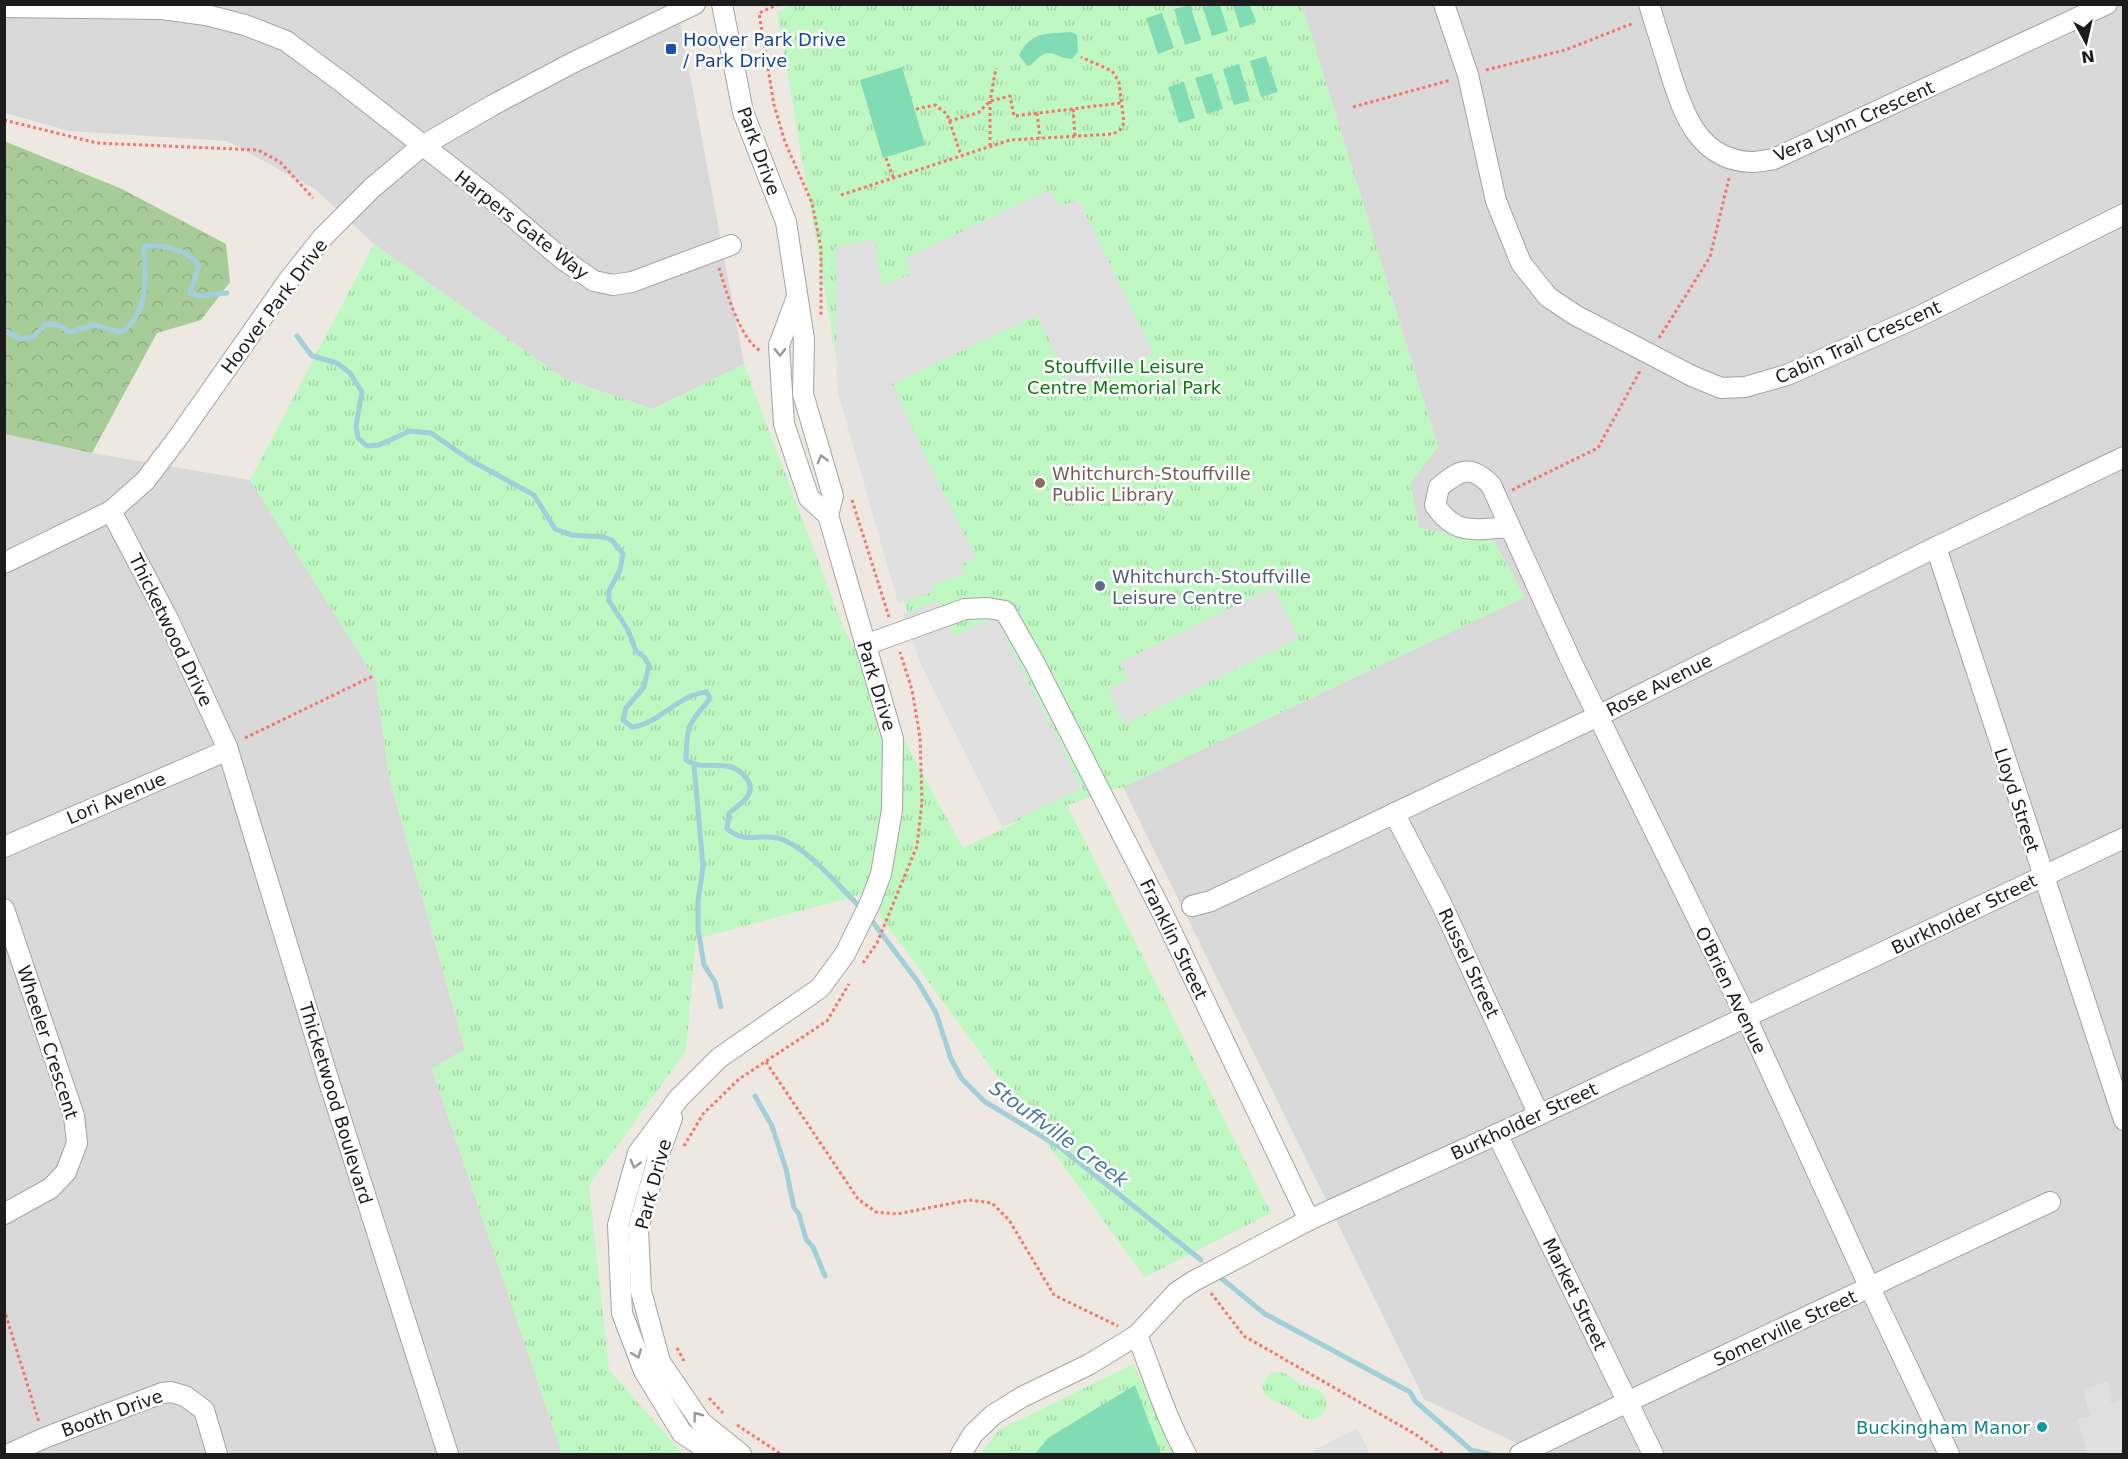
<svg xmlns="http://www.w3.org/2000/svg" width="2128" height="1459" font-family="'DejaVu Sans',sans-serif">
  <style>
    .residential { fill: #dad9d9 }
    .forest { fill: url(#forest-crowns) }
    .park { fill: url(#park-tufts) }
    .pitch { fill: #81dcb6 }
    .parking { fill: #e0e0e0 }
    .lines { fill: none; stroke-linecap: round; stroke-linejoin: round }
    .stream { stroke: #a3cfdb; stroke-width: 5 }
    .minor-casing { stroke: #a3a3a3; stroke-width: 22 }
    .path { stroke: #f6756a; stroke-width: 3; stroke-dasharray: 3 3; stroke-linecap: butt }
    .minor { stroke: #fff; stroke-width: 20 }
    .oneway { stroke: #999 }
    .transit-dot { fill: #1a4fb4; stroke: #fff; stroke-width: 2 }
    .education-dot { fill: #8d6e63; stroke: #fff; stroke-width: 2 }
    .service-dot { fill: #5c6f8a; stroke: #fff; stroke-width: 2 }
    .culture-dot { fill: #0f9aa8; stroke: #fff; stroke-width: 2 }
    .labels { text-anchor: middle; dominant-baseline: central; stroke-width: 5; stroke-linejoin: round; paint-order: stroke }
    .transit-label { font-size: 18px; fill: #164399; stroke: #fff; text-anchor: start }
    .street-label { font-size: 18px; fill: #1c1c1c; stroke: #fff }
    .park-label { font-size: 18px; fill: #0d7713; stroke: #fff }
    .education-label { font-size: 18px; fill: #785e54; stroke: #fff; text-anchor: start }
    .service-label { font-size: 18px; fill: #4e5e75; stroke: #fff; text-anchor: start }
    .culture-label { font-size: 18px; fill: #0d838f; stroke: #fff; text-anchor: end }
    .water-label { font-size: 20px; font-style: italic; fill: #4878a1; stroke: #fff }
  </style>
  <defs>
    <pattern id="forest-crowns" width="20" height="18" patternUnits="userSpaceOnUse" patternTransform="scale(1.5)"><rect width="20" height="18" fill="#a8cc97"/><path d="M2 6a3 3 0 1 1 6 0M12 15a3 3 0 1 1 6 0" fill="none" stroke="#90af82"/></pattern>
    <pattern id="park-tufts" width="24" height="20" patternUnits="userSpaceOnUse" patternTransform="scale(1.5)"><rect width="24" height="20" fill="#bff8c2"/><path d="M3 7l-1-3M5 7V3M7 7l1-3M15 17l-1-3M17 17v-4M19 17l1-3" fill="none" stroke="#a4d4a6"/></pattern>
  </defs>
  <rect width="100%" height="100%" fill="#ede9e2"/>
  <g class="residential">
    <polygon points="4,5 677,5 744,364 653,409 565,379 374,244 315,189 227,141 70,131 5,113"/>
    <polygon points="1302,5 2123,5 2123,1454 1539,1454 1424,1399 1123,787 1525,597 1494,541 1419,528 1410,483 1438,447"/>
    <polygon points="5,434 92,453 250,480 376,680 389,777 465,1050 432,1069 562,1454 5,1454"/>
  </g>
  <polygon class="forest" points="4,141 122,189 226,244 230,282 201,320 157,333 92,453 5,434"/>
  <g class="park">
    <polygon points="792,4 1302,5 1438,447 1410,483 1419,528 1494,541 1525,597 1123,787 1067,805 1271,1213 1145,1277 864,894 696,939 686,1051 589,1185 609,1370 683,1454 562,1454 432,1068 465,1049 389,777 376,680 250,480 374,244 565,379 653,409 744,364 843,627 963,848 1022,820 1002,826 930,682 848,428 777,12"/>
    <polygon points="1133,1364 1176,1454 980,1454 999,1430"/>
    <path d="M1278 1372C1289 1373 1290 1377 1298 1383 1305 1388 1313 1385 1320 1391 1332 1401 1326 1422 1308 1419 1299 1417 1292 1408 1284 1405 1272 1400 1263 1398 1262 1384L1271 1373Z"/>
  </g>
  <g class="pitch">
    <polygon points="1190,5 1201,40 1185,45 1174,9"/>
    <polygon points="1202,5 1220,5 1228,31 1212,36"/>
    <polygon points="1233,5 1250,5 1256,22 1240,28"/>
    <polygon points="1162,13 1174,48 1158,54 1146,18"/>
    <path d="M1071 32 1077 35 1078 52 1072 59C1051 58 1052 43 1031 65L1027 66 1019 55C1031 31 1048 34 1071 32Z"/>
    <polygon points="1266,56 1278,92 1261,97 1250,61"/>
    <polygon points="1239,64 1250,101 1234,105 1223,69"/>
    <polygon points="902,67 925,145 883,158 860,80"/>
    <polygon points="1212,73 1223,109 1207,114 1195,78"/>
    <polygon points="1184,82 1195,118 1179,123 1168,87"/>
    <polygon points="1135,1385 1161,1454 1035,1454 1048,1438"/>
  </g>
  <g class="parking">
    <polygon points="1049,190 1060,206 1079,200 1153,353 1074,391 1037,315 892,384 930,466 976,558 962,564 965,574 932,585 934,592 898,603 837,389 835,247 875,239 881,286 911,274 906,258"/>
    <polygon points="1273,587 1299,638 1125,724 1108,689 1128,679 1120,662"/>
    <polygon points="938,600 953,636 996,617 1012,652 1059,741 1081,789 1002,826 920,662 903,615"/>
    <polygon points="2108,1381 2111,1403 2122,1398 2123,1401 2123,1454 2088,1454 2077,1419 2090,1416 2083,1390"/>
    <polygon points="1357,1428 1370,1454 1316,1454 1314,1450"/>
  </g>
  <g class="lines">
    <g class="stream">
      <path d="M4 330 20 339 33 337 45 325 56 324 70 332 93 325 121 332C149 315 146 275 144 246 163 245 187 249 199 265L190 293 200 296 227 293"/>
      <path d="M297 336 312 356 337 363 350 373 362 392 356 426 358 438 367 446 379 445 410 431 431 433 470 460 534 495 555 529 572 535 603 537 612 540 623 554 620 570 609 591V601L628 630 636 651 644 657 649 665 644 687 626 708 623 720 632 727C660 724 678 694 707 692L710 699C687 725 687 726 686 760 707 774 729 754 747 779 758 794 739 805 729 813L727 829C747 844 756 834 777 838 804 843 843 891 863 910"/>
      <polyline points="694,765 703,867 698,901 698,929 704,965 715,982 721,1007"/>
      <polyline points="869,917 918,982 936,1013 951,1059 962,1079 984,1101 1061,1148 1201,1260"/>
      <polyline points="755,1096 772,1126 786,1169 794,1208 799,1214 806,1239 813,1247 825,1276"/>
      <polyline points="1221,1278 1265,1314 1410,1392 1415,1401 1471,1450 1489,1454"/>
    </g>
    <g class="minor-casing">
      <g id="minor">
        <polyline points="1444,4 1468,75 1496,201 1521,263 1548,297 1575,315 1692,376 1721,388 1745,387 1787,375 1920,316 2124,214"/>
        <path d="M1649 4C1656 28 1664 51 1671 75 1684 116 1700 160 1751 162 1759 162 1767 160 1774 159L2107 4"/>
        <polyline points="4,7 162,9 206,15 245,25 286,41 343,83 498,204 561,258 594,281 613,285 632,282 731,245"/>
        <polyline points="797,297 779,345 784,424 809,498 828,515"/>
        <polyline points="111,511 169,621 227,747 330,1085 448,1454"/>
        <path d="M1510 527C1477 529 1456 537 1435 505L1439 487C1460 470 1470 464 1491 485L1572 663 1746 1017 1870 1288 1949 1454"/>
        <polyline points="1936,547 2124,1120"/>
        <polyline points="4,563 111,511 145,481 177,439 288,281 322,238 372,188 422,146 493,105 572,63 695,4"/>
        <polyline points="865,645 965,609 988,608 1005,611 1034,662 1165,918 1309,1220"/>
        <polyline points="1394,813 1441,903 1539,1115"/>
        <polyline points="4,847 228,750"/>
        <polyline points="1192,906 1211,901 1598,716 1936,547 2124,457"/>
        <polyline points="4,909 74,1116 77,1143 66,1172 51,1188 4,1214"/>
        <polyline points="672,1118 659,1154 638,1229 641,1291 660,1362 701,1422 741,1454"/>
        <polyline points="1497,1134 1653,1454"/>
        <path d="M1137 1335C1153 1375 1165 1416 1186 1454"/>
        <polyline points="9,1454 44,1438 162,1393 171,1392 185,1396 204,1410 217,1454"/>
        <polyline points="713,1454 682,1433 644,1371 622,1313 618,1225 638,1153 679,1098 719,1058 820,988 845,954 871,901 881,874 892,810 893,739 828,515 833,496 803,394 804,339 786,222 743,112 722,4"/>
        <polyline points="961,1454 973,1434 993,1415 1022,1397 1090,1364 1137,1335 1177,1292 1192,1282 1309,1220 1539,1115 2124,838"/>
        <polyline points="1520,1454 1700,1367 2050,1202"/>
      </g>
    </g>
    <g class="path">
      <polyline points="779,4 759,13 774,105 785,142 812,203 821,248 821,316"/>
      <polyline points="1486,70 1565,50 1634,23"/>
      <polyline points="1353,107 1451,80"/>
      <polyline points="916,109 935,105 947,114 961,155"/>
      <polyline points="1073,109 1075,136"/>
      <polyline points="1037,113 1040,138"/>
      <polyline points="4,120 97,143 258,150 280,162 313,198"/>
      <polyline points="949,121 978,113 990,101 1010,96 1014,116 1121,103"/>
      <polyline points="990,146 990,101 996,68"/>
      <polyline points="886,158 893,177"/>
      <polyline points="841,195 1010,140 1113,134 1120,130 1124,123 1119,82 1112,71 1081,57"/>
      <path d="M719 268C725 288 741 342 761 351"/>
      <polyline points="1659,338 1710,257 1729,178"/>
      <polyline points="1512,490 1598,448 1641,369"/>
      <polyline points="852,500 889,617"/>
      <polyline points="245,738 373,676"/>
      <polyline points="863,963 877,943 917,846 922,802 920,737 912,690 900,652"/>
      <polyline points="766,1062 858,1199 876,1212 897,1214 969,1200 992,1203 1009,1220 1054,1295 1118,1326"/>
      <polyline points="684,1146 703,1114 739,1079 827,1021 849,984"/>
      <polyline points="1211,1293 1244,1336 1415,1434 1443,1454"/>
      <polyline points="4,1309 39,1422"/>
      <polyline points="677,1348 684,1361"/>
      <polyline points="709,1398 723,1413"/>
      <polyline points="737,1425 781,1454"/>
    </g>
    <use href="#minor" class="minor"/>
  </g>
  <defs><path id="oneway-chevron" d="M-2-3.5L2.5 0L-2 3.5" fill="none" stroke-width="1.6" stroke-linecap="round" stroke-linejoin="round" transform="scale(1.5)"/></defs>
  <g class="oneway">
    <use href="#oneway-chevron" transform="translate(780 352) rotate(90)"/>
    <use href="#oneway-chevron" transform="translate(822 459) rotate(-106)"/>
    <use href="#oneway-chevron" transform="translate(635 1164) rotate(105)"/>
    <use href="#oneway-chevron" transform="translate(637 1354) rotate(70)"/>
    <use href="#oneway-chevron" transform="translate(697 1416) rotate(-127)"/>
  </g>
  <rect class="transit-dot" x="665" y="43" width="12" height="12" rx="3"/>
  <circle class="education-dot" cx="1040" cy="483" r="6"/>
  <circle class="service-dot" cx="1100" cy="586" r="6"/>
  <circle class="culture-dot" cx="2042" cy="1427" r="6"/>
  <g class="labels">
    <g class="transit-label">
      <text x="683" y="39">Hoover Park Drive<tspan x="683" dy="21">/ Park Drive</tspan></text>
    </g>
    <g class="street-label">
      <text transform="translate(1854 121) rotate(-24)">Vera Lynn Crescent</text>
      <text transform="translate(759 151) rotate(70)">Park Drive</text>
      <text transform="translate(522 225) rotate(38)">Harpers Gate Way</text>
      <text transform="translate(274 306) rotate(-53)">Hoover Park Drive</text>
      <text transform="translate(1858 342) rotate(-24)">Cabin Trail Crescent</text>
      <text transform="translate(171 630) rotate(64)">Thicketwood Drive</text>
      <text transform="translate(1659 685) rotate(-27)">Rose Avenue</text>
      <text transform="translate(877 686) rotate(73)">Park Drive</text>
      <text transform="translate(116 798) rotate(-23)">Lori Avenue</text>
      <text transform="translate(2017 800) rotate(72)">Lloyd Street</text>
      <text transform="translate(1964 914) rotate(-26)">Burkholder Street</text>
      <text transform="translate(1174 939) rotate(64)">Franklin Street</text>
      <text transform="translate(1469 963) rotate(65)">Russel Street</text>
      <text transform="translate(1731 990) rotate(64)">O'Brien Avenue</text>
      <text transform="translate(48 1042) rotate(72)">Wheeler Crescent</text>
      <text transform="translate(336 1103) rotate(73)">Thicketwood Boulevard</text>
      <text transform="translate(1524 1121) rotate(-25)">Burkholder Street</text>
      <text transform="translate(653 1184) rotate(-75)">Park Drive</text>
      <text transform="translate(1575 1294) rotate(64)">Market Street</text>
      <text transform="translate(1785 1328) rotate(-25)">Somerville Street</text>
      <text transform="translate(112 1413) rotate(-20)">Booth Drive</text>
    </g>
    <g class="park-label">
      <text x="1124" y="366">Stouffville Leisure<tspan x="1124" dy="21">Centre Memorial Park</tspan></text>
    </g>
    <g class="education-label">
      <text x="1052" y="473">Whitchurch-Stouffville<tspan x="1052" dy="21">Public Library</tspan></text>
    </g>
    <g class="service-label">
      <text x="1112" y="576">Whitchurch-Stouffville<tspan x="1112" dy="21">Leisure Centre</tspan></text>
    </g>
    <g class="culture-label">
      <text x="2030" y="1427">Buckingham Manor</text>
    </g>
    <g class="water-label">
      <text transform="translate(1059 1134) rotate(36)">Stouffville Creek</text>
    </g>
  </g>
  <rect width="2128" height="1459" fill="none" stroke="#1c1c1c" stroke-width="12"/>
  <g transform="translate(2086 42) rotate(172)" stroke="#ffffff" stroke-width="4.5" paint-order="stroke">
  <path d="M0-4.5L10 22L0 15L-10 22Z" fill="#1c1c1c"/>
  <text y="-9" font-size="16" font-weight="bold" text-anchor="middle" fill="#1c1c1c">N</text>
  </g>
</svg>
